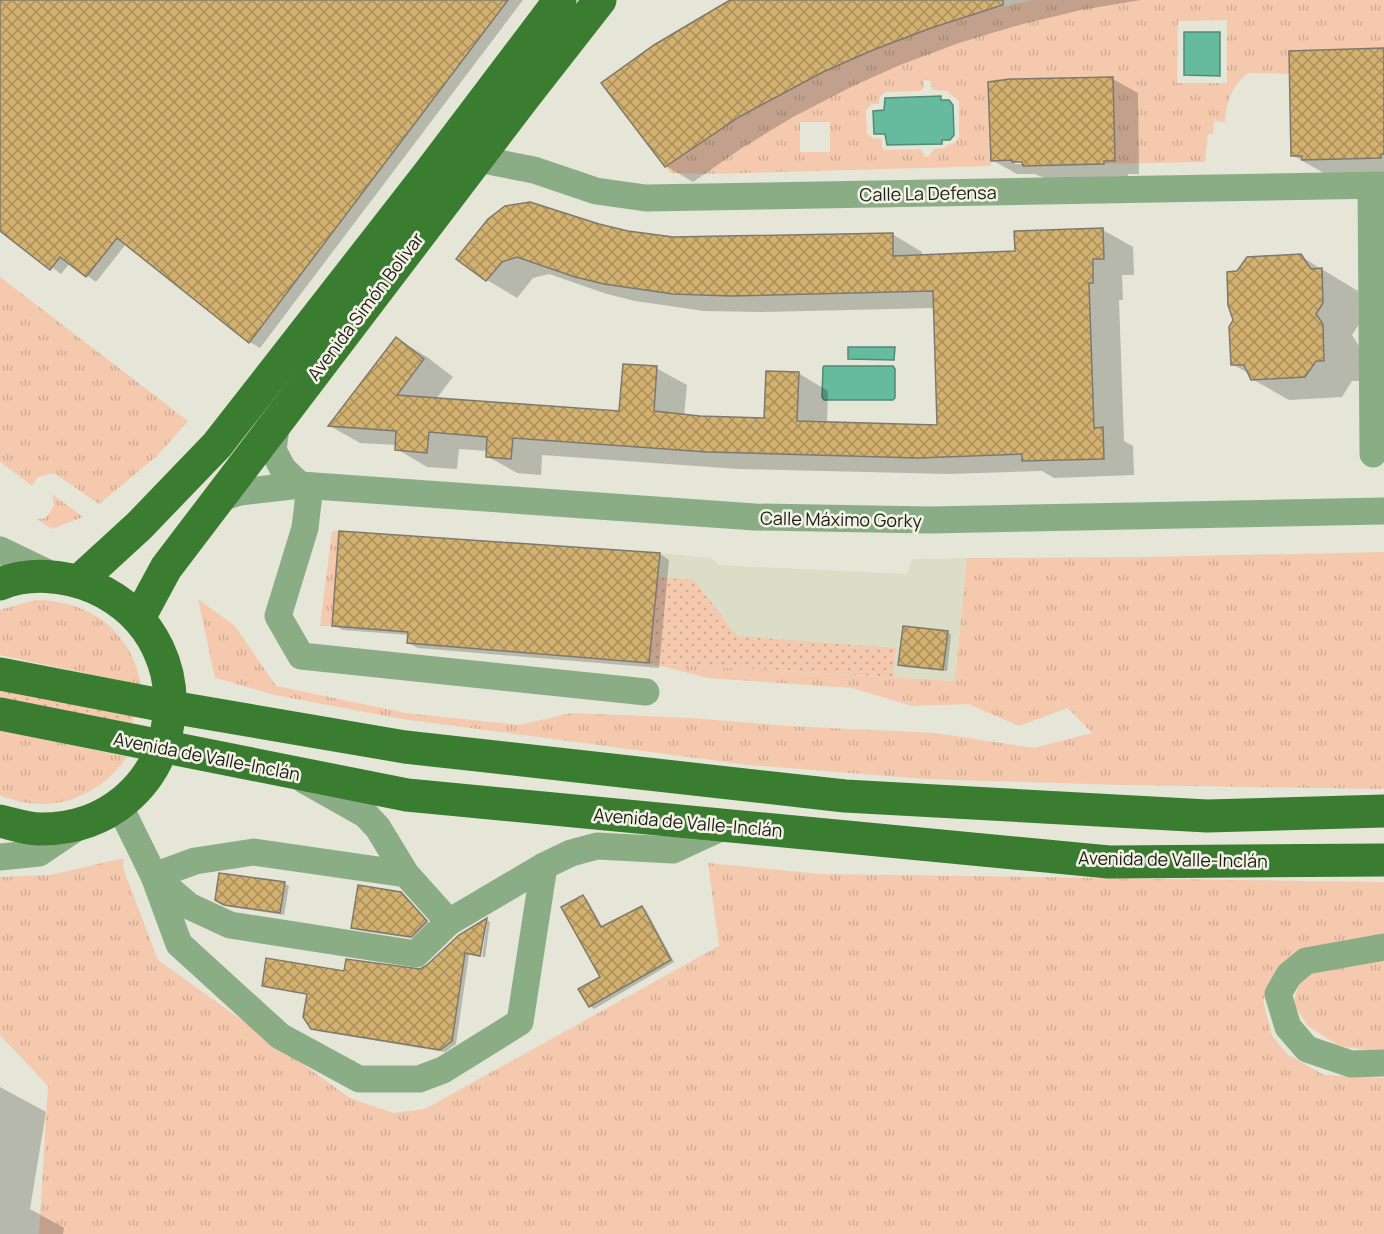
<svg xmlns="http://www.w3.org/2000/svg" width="1384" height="1234" font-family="Manrope,sans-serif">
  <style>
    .built { fill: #dbddc7 }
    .grass { fill: url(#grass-tufts); fill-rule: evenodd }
    .garden { fill: url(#garden-dots) }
    .water { fill: #66ba9e; stroke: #508b76; stroke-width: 1.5 }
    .shadow { fill: #0003; fill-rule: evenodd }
    .building { fill: url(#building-cross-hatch); stroke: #7f796d; stroke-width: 1.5 }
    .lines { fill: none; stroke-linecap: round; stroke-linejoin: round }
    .minor { stroke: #8bad85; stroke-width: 27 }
    .major { stroke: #3a7c30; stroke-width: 33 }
    .labels { text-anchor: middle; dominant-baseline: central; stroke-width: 5; stroke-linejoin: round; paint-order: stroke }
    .street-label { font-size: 18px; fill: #1c1c17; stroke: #f2f3e5 }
  </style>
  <defs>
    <pattern id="grass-tufts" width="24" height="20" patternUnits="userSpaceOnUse" patternTransform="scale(1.5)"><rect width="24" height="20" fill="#f4c9ae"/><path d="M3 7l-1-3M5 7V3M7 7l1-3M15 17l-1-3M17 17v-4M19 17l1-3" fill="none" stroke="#d1ac95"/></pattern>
    <pattern id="garden-dots" width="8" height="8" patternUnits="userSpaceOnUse" patternTransform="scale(1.5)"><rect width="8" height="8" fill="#f4c9ae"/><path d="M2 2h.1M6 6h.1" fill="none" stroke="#d1ac95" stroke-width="1.8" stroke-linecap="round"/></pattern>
    <pattern id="building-cross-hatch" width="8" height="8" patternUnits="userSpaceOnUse" patternTransform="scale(1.5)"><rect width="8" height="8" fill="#d3b170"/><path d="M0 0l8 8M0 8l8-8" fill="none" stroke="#aa8f5b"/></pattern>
  </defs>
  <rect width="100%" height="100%" fill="#e5e6d8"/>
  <polygon class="built" points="339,531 660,553 711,558 719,565 907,574 912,559 967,558 955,681 649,663 407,643 408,632"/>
  <g class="grass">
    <path d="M1032 0H1384V48L1289 51V74L1248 73C1231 87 1227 100 1225 122L1214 121 1213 134H1208L1205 162 1104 164V161L1115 160 1113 77 988 82 991 166 707 174 671 173 665 167C747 108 835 61 931 28 964 16 998 8 1032 0ZM1227 20V83H1177L1178 21ZM924 80 931 81V87L934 90 947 91 959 101V137L955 143 947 145 944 148 934 149 929 156 925 157 921 149 885 150 882 148V139L872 138 867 133 866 110 872 104H879L880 97 885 92 921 91 924 87ZM800 122H830V152H800Z"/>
    <polygon points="0,277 188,421 157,456 99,504 54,473 38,477 32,486 0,462"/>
    <polygon points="52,494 83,517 52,529 37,519 46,518 54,506"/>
    <polygon points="332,531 339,531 332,626 320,626"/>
    <polygon points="1384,552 1384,789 1120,785 925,779 748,765 402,719 275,695 215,678 198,599 235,626 276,686 406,713 520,725 571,713 691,718 788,726 935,733 1034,748 1092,733 1068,708 1019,726 968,704 912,706 852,688 708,678 649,663 955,681 967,558 1145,557"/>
    <path d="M35 600C90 600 131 631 141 685L0 655V610Z"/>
    <path d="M0 730 127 757C98 799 48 816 0 795Z"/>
    <polygon points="124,858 123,868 158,960 350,1098 393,1113 425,1109 719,946 708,863 820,874 1384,882 1384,934 1280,969 1263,1000 1272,1036 1287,1054 1324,1075 1384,1078 1384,1234 39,1234 48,1086 0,1035 0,877 50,875"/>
    <polygon points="1384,957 1384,1052 1339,1046 1308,1026 1293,1003 1303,971"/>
  </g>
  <g class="garden">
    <polygon points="657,577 694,580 737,636 896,648 893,677 649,663"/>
    <polygon points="0,689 134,715 131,728 0,700"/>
  </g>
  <g class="water">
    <polygon points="1184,32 1220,32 1220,76 1184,75"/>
    <polygon points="941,96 941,100 949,100 953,105 954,135 950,140 942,140 942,144 887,145 885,134 874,134 873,111 884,110 885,98"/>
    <polygon points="848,347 895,347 894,360 848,359"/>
    <polygon points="824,366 893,366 895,369 895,398 893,400 824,400 822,397 823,367"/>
  </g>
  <g class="shadow">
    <polygon points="0,0 523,0 260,348 250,342 126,244 96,282 70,263 61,274 0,228"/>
    <polygon points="734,0 1141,0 1081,10 1019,25 959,43 900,65 851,87 793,117 742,148 693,182 666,166"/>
    <polygon points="1384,50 1384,179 1329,176 1292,155"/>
    <path d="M1113 79 1138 93 1139 174H1128V177L1049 180 1035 174H1017L992 160ZM1015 161H1030V164H1015Z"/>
    <polygon points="1103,230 1133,247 1134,275 1122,275 1123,300 1119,300 1124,441 1133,446 1134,475 1054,478 1042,471 949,474 738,469 542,455 541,475 517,473 487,456 488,451 459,449 457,469 427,467 397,449 397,445 360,443 330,426 397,339 427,357 453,377 436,399 620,412 656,368 687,385 684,416 766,420 798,373 828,391 827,423 939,426 935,308 761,312 704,311 635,301 607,294 549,274 533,278 517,298 487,280 458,259 628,232 673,238 892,234 922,252 922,256 1017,253"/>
    <polygon points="1300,256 1358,291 1359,324 1352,335 1359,346 1360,381 1352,381 1342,397 1289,400 1252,379 1250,374 1232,364 1238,272"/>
    <polygon points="660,554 669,560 659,668 418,648 408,643 409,635 343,630 334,625"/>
    <polygon points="947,632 951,635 947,671 904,667 900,665"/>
    <polygon points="285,884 289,886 284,915 230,907 221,902"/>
    <polygon points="400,893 405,896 430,924 416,939 357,930 352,927"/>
    <polygon points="583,897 587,899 603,928 642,908 646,910 674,962 594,1009 590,1006 602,977"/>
    <polygon points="487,920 490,922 485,957 482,957 487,923 484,923 479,956 469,954 456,1044 445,1052 317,1031 312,1028 308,995 267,988 263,986 345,973 421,971 428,967 460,936"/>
    <polygon points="0,1087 46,1112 30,1209 64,1228 63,1234 0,1234"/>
  </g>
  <g class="building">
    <polygon points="0,0 508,0 249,343 117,238 86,277 60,257 50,270 0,231"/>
    <polygon points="730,0 1003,0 1003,5 931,28 873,50 823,72 739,117 665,167 601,83 654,45"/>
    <polygon points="1384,48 1384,154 1381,154 1381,158 1302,160 1302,156 1291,156 1289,51"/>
    <polygon points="1113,77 1115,161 1104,161 1104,164 1023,166 1022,162 1012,162 1012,160 991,161 988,82 1010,79"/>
    <polygon points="530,202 599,224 628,231 673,237 893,233 893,256 1015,251 1014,231 1103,228 1104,259 1093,259 1093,283 1089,283 1094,428 1103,427 1104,459 1022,461 1022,454 918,458 707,452 513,438 511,459 486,457 487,437 429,432 427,453 395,450 396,431 328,426 396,337 424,359 397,395 619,411 623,364 657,366 654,411 700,416 764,418 766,371 799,372 797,421 937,425 933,291 730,296 673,294 604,284 575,277 517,257 502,262 486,281 456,259 488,219 505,206"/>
    <polygon points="1301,254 1311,269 1322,268 1323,303 1316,314 1323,324 1324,361 1316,361 1305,377 1251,380 1244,365 1231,365 1229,327 1233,320 1228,305 1227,272 1237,271 1247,257"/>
    <polygon points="339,531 660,553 649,663 407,643 408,632 332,626"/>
    <polygon points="903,626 948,631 943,670 898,665"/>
    <polygon points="219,873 285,882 280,913 224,905 215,900"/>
    <polygon points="358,885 401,892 427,921 411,937 351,928"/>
    <polygon points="583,895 601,927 642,906 671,960 589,1007 578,989 600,977 561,907"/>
    <polygon points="487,918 480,956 465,953 452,1041 440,1050 311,1029 303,1017 307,994 262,986 266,958 344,971 346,959 420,969 427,965 459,935"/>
  </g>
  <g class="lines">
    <g class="minor">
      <polyline points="478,159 534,170 596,191 646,198 1384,185"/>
      <polyline points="1371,185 1373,454"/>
      <polyline points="277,420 273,450 283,469 300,485"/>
      <polyline points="310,486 305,528 278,616 301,656 646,692"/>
      <polyline points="218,499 240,492 300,485 755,517 929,520 1384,511"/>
      <polyline points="0,550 54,576"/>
      <polyline points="304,780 366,815 378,828 406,874 449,922 544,866 571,853 597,846 673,850 725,826"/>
      <polyline points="119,805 154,876 189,906 230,925 416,954 449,922"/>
      <polyline points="0,857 39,853 82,824"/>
      <polyline points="406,874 254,852 195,861 154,876 179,944 280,1036 359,1079 419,1079 443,1070 520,1022 544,866"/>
      <polyline points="1384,947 1306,961 1289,975 1278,994 1288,1027 1307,1049 1351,1064 1384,1063"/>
    </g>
    <g class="major">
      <polyline points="79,581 139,526 217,445 430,172 560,0"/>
      <path d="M0 584C29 572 64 575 93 587 220 643 181 830 40 829 27 829 13 824 0 821"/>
      <polyline points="139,618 166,568 525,96 600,0"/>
      <polyline points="0,674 171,707 405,747 845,796 1207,816 1384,811"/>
      <polyline points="0,714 407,795 1109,862 1384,860"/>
    </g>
  </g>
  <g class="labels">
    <g class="street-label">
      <text transform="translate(928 193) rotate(-1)">Calle La Defensa</text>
      <text transform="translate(365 306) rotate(-53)">Avenida Simón Bolivar</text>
      <text transform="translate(841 519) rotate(1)">Calle Máximo Gorky</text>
      <text transform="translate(207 756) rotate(11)">Avenida de Valle-Inclán</text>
      <text transform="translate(688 822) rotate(5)">Avenida de Valle-Inclán</text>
      <text transform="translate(1173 859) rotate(1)">Avenida de Valle-Inclán</text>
    </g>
  </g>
</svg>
